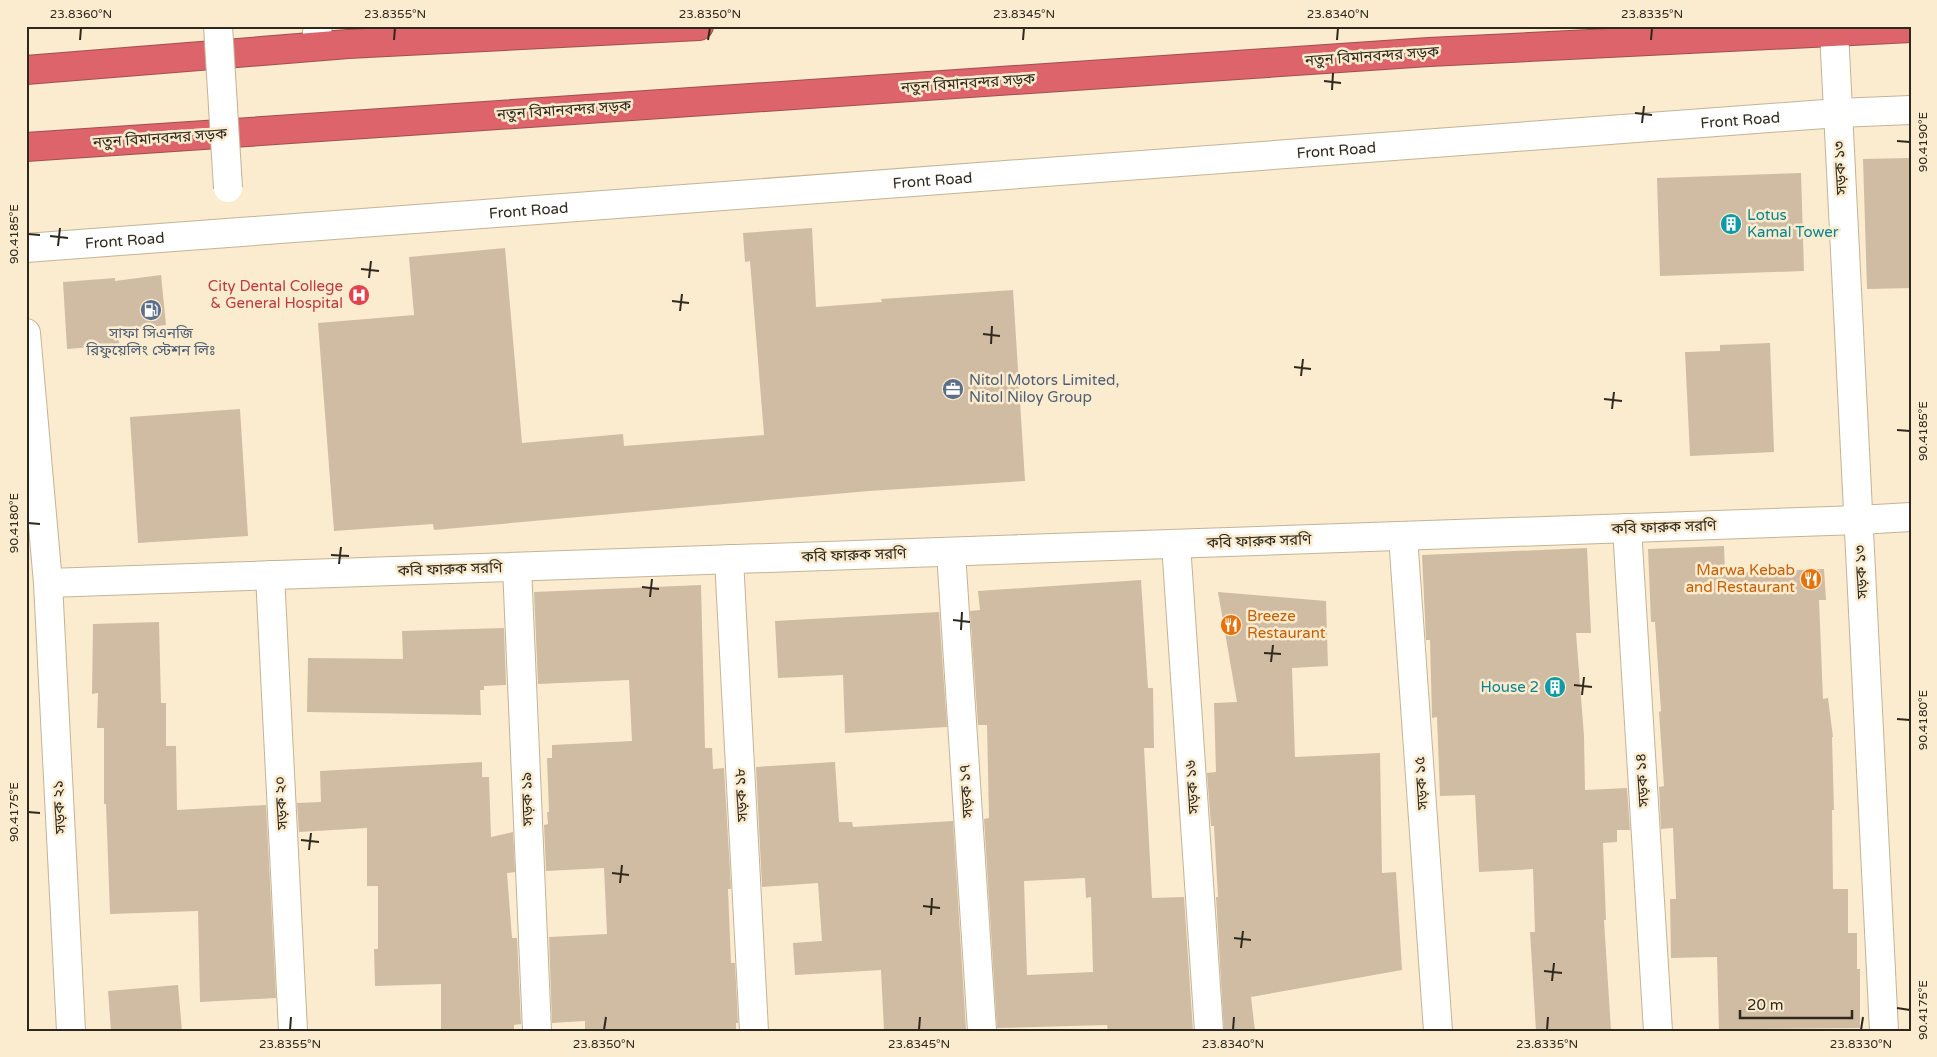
<svg xmlns="http://www.w3.org/2000/svg" width="1937" height="1057" font-family="'Varela Round','Noto Sans Bengali',sans-serif">
  <style>
    .building { fill: #d0bca3; fill-rule: evenodd }
    .lines { fill: none; stroke-linecap: round; stroke-linejoin: round }
    .minor-casing { stroke: #c2b498; stroke-width: 30 }
    .highway-casing { stroke: #a04f4f; stroke-width: 30 }
    .minor { stroke: #fff; stroke-width: 28 }
    .highway { stroke: #dd646a; stroke-width: 28 }
    .minor-bridge-casing { stroke: #c2b498; stroke-width: 30; stroke-linecap: butt }
    .minor-bridge { stroke: #fff; stroke-width: 28 }
    .ticks { fill: none; stroke: #2e281d; stroke-width: 2 }
    .labels { text-anchor: middle; dominant-baseline: central; stroke-width: 5; stroke-linejoin: round; paint-order: stroke }
    .street-label { font-size: 15px; fill: #2e281d; stroke: #fbeccf }
    .culture-label { font-size: 15px; fill: #0d838f; stroke: #fbeccf; text-anchor: start }
    .health-label { font-size: 15px; fill: #be3a42; stroke: #fbeccf; text-anchor: end }
    .service-label { font-size: 15px; fill: #4e5e75; stroke: #fbeccf }
    .food-label { font-size: 15px; fill: #c56008; stroke: #fbeccf; text-anchor: end }
    .neatline { fill: none; stroke: #2e281d; stroke-width: 2 }
    .ticks-label { font-size: 12px; text-anchor: middle; fill: #2e281d }
  </style>
  <rect width="100%" height="100%" fill="#fbeccf"/>
  <g class="building">
    <polygon points="1911,158 1911,288 1867,289 1863,159"/>
    <polygon points="1801,173 1804,271 1660,276 1657,178"/>
    <polygon points="812,228 816,307 882,302 881,299 1013,290 1025,481 869,491 434,530 433,524 334,531 318,323 414,315 409,257 505,248 522,443 623,434 624,446 764,435 750,261 745,262 743,233"/>
    <polygon points="161,275 166,325 119,331 119,345 67,349 63,282 115,278 115,281"/>
    <polygon points="1770,343 1774,452 1690,456 1685,352 1720,351 1720,345"/>
    <polygon points="240,409 248,536 138,543 130,417"/>
    <polygon points="1724,546 1725,573 1824,569 1826,600 1819,600 1823,699 1828,698 1833,737 1832,737 1834,810 1832,810 1833,889 1848,889 1848,933 1857,933 1857,969 1860,969 1860,1028 1752,1029 1752,1031 1719,1031 1717,957 1671,958 1670,899 1676,899 1673,828 1661,829 1659,787 1664,786 1659,712 1661,711 1655,622 1651,622 1648,549"/>
    <polygon points="1587,548 1591,633 1576,633 1584,736 1585,790 1627,788 1630,830 1617,830 1617,842 1603,843 1606,920 1604,920 1611,1031 1536,1031 1530,932 1535,932 1533,869 1479,872 1475,795 1440,796 1437,717 1432,718 1430,640 1426,640 1422,555"/>
    <path d="M1141 580 1148 688H1153L1154 748H1144L1152 898 1184 897 1193 1031H1108L1107 1025 997 1028 984 819 989 818 987 725H978L970 611 980 610 978 591ZM1085 878 1086 898 1091 897 1093 972 1027 975 1024 881Z"/>
    <polygon points="701,585 705,748 712,748 713,769 724,768 731,889 728,889 731,963 735,963 738,1023 736,1023 736,1031 585,1031 585,1021 552,1023 549,937 607,934 604,868 546,871 544,825 548,824 547,812 549,812 547,758 552,758 552,745 632,741 629,680 538,684 534,592"/>
    <polygon points="1218,592 1326,601 1328,666 1292,668 1295,757 1380,753 1382,873 1396,872 1402,970 1251,997 1255,1031 1224,1031 1216,897 1218,897 1214,826 1211,826 1207,773 1216,772 1214,703 1237,702"/>
    <polygon points="939,612 947,727 845,733 843,675 778,678 775,621"/>
    <polygon points="159,622 161,703 166,703 166,746 176,746 177,810 266,805 276,998 200,1002 198,911 110,914 106,804 104,804 104,728 97,728 98,693 92,694 93,624"/>
    <polygon points="504,628 506,685 484,686 484,690 480,690 481,715 307,712 308,658 403,659 402,631"/>
    <polygon points="482,762 482,777 489,777 491,837 513,832 515,872 507,873 512,938 517,938 521,1024 514,1025 514,1031 441,1031 441,984 375,986 374,949 378,949 378,886 367,886 367,828 299,832 297,803 321,802 320,771"/>
    <polygon points="835,762 839,822 852,822 853,827 953,821 966,1030 884,1031 881,970 795,975 793,943 822,941 818,883 762,887 756,767"/>
    <polygon points="178,985 182,1031 111,1031 108,991"/>
  </g>
  <g class="lines">
    <g class="minor-casing">
      <g id="minor">
        <polyline points="1834,31 1884,1031"/>
        <polyline points="315,46 318,26"/>
        <path id="s1" d="M26 248 1838 113 1911 110"/>
        <polyline points="26,333 48,583 71,1031"/>
        <polyline points="1627,528 1658,1031"/>
        <polyline points="1403,536 1438,1031"/>
        <polyline points="1176,544 1209,1031"/>
        <polyline points="951,552 982,1031"/>
        <polyline points="729,559 754,1031"/>
        <polyline points="517,567 537,1031"/>
        <polyline points="270,575 293,1031"/>
        <polyline points="48,583 1859,520 1911,517"/>
      </g>
    </g>
    <g class="highway-casing">
      <g id="highway">
        <polyline points="26,70 348,44 699,26"/>
        <polyline points="26,147 1429,52 1911,28"/>
      </g>
    </g>
    <use href="#minor" class="minor"/>
    <use href="#highway" class="highway"/>
    <g class="minor-bridge-casing">
      <polyline id="minor-bridge" points="218,26 228,188"/>
    </g>
    <use href="#minor-bridge" class="minor-bridge"/>
  </g>
  <path class="ticks" d="M80 40 81 28M394 40 395 28M708 40 710 28M1023 40 1024 28M1337 40 1338 28M1651 40 1652 28M1324 81 1341 83M1332 90 1333 73M1635 113 1652 115M1642 123 1644 106M1897 141 1910 142M28 234 40 235M50 236 68 238M58 246 60 228M361 269 379 271M369 278 371 261M672 301 689 303M680 311 682 294M983 334 1000 336M991 344 992 326M1294 367 1311 369M1301 376 1303 359M1604 399 1622 401M1612 409 1614 392M1897 430 1910 431M28 523 40 524M331 555 349 556M339 564 341 547M642 587 659 589M650 597 652 579M953 620 970 622M961 630 962 612M1264 653 1281 654M1271 662 1273 645M1574 685 1592 687M1582 695 1584 677M1897 719 1910 720M28 812 40 813M301 840 319 842M309 850 311 833M612 873 629 875M620 883 622 865M923 906 940 908M931 915 932 898M1234 938 1251 940M1241 948 1243 931M1544 971 1562 973M1552 981 1554 963M1897 1008 1910 1010M290 1030 291 1017M604 1030 606 1017M919 1030 920 1017M1233 1030 1234 1017M1547 1030 1548 1017M1861 1030 1863 1017"/>
  <defs>
    <g id="building-disc" transform="scale(1.125)"><circle r="9.5" fill="#0f9aa8" stroke="#fbeccf"/><path d="M-4-6H4V6H1V3H-1V6H-4ZM-2.5-4.3h1.7v1.8h-1.7ZM.8-4.3h1.7v1.8H.8ZM-2.5-1h1.7V.8h-1.7ZM.8-1h1.7V.8H.8Z" fill="#fff"/></g>
    <g id="hospital-disc" transform="scale(1.125)"><circle r="9.5" fill="#e0444e" stroke="#fbeccf"/><path d="M-5-5h3v3.5h4V-5h3V5h-3V1.5h-4V5h-3Z" fill="#fff"/></g>
    <g id="fuel-disc" transform="scale(1.125)"><circle r="9.5" fill="#5c6f8a" stroke="#fbeccf"/><path d="M-5.5-6h7V0h2V4h1.3V-2.5L3-4.5l.8-.8L6-3V5H2.5V1h-1V6h-7ZM-4.2-4.7v3.2H.2V-4.7Z" fill="#fff"/></g>
    <g id="office-disc" transform="scale(1.125)"><circle r="9.5" fill="#5c6f8a" stroke="#fbeccf"/><path d="M-6-3h4V-5.5h4V-3h4V5H-6ZM-1-4.5V-3h2v-1.5ZM-6 0V1H6V0Z" fill="#fff"/></g>
    <g id="restaurant-disc" transform="scale(1.125)"><circle r="9.5" fill="#e8710a" stroke="#fbeccf"/><path d="M-5-6h1v4h1v-4h1v4h1v-4h1v5L-1.5 .5V6h-2V.5L-5-1ZM5-6V6H3V1.5H1.5Q1.5-4 5-6Z" fill="#fff"/></g>
  </defs>
  <g fill-rule="evenodd">
    <use href="#building-disc" x="1731" y="224"/>
    <use href="#hospital-disc" x="359" y="295"/>
    <use href="#fuel-disc" x="151" y="310"/>
    <use href="#office-disc" x="953" y="389"/>
    <use href="#restaurant-disc" x="1811" y="579"/>
    <use href="#restaurant-disc" x="1231" y="625"/>
    <use href="#building-disc" x="1555" y="687"/>
  </g>
  <g class="labels">
    <g class="street-label">
      <text transform="translate(1372 56) rotate(-4)">নতুন বিমানবন্দর সড়ক</text>
      <text transform="translate(968 83) rotate(-4)">নতুন বিমানবন্দর সড়ক</text>
      <text transform="translate(564 110) rotate(-4)">নতুন বিমানবন্দর সড়ক</text>
      <text stroke="none"><textPath href="#s1" startOffset="1719">Front Road</textPath></text>
      <text transform="translate(160 138) rotate(-4)">নতুন বিমানবন্দর সড়ক</text>
      <text stroke="none"><textPath href="#s1" startOffset="1314">Front Road</textPath></text>
      <text transform="translate(1840 168) rotate(-93)">সড়ক ১৩</text>
      <text stroke="none"><textPath href="#s1" startOffset="909">Front Road</textPath></text>
      <text stroke="none"><textPath href="#s1" startOffset="504">Front Road</textPath></text>
      <text stroke="none"><textPath href="#s1" startOffset="99">Front Road</textPath></text>
      <text transform="translate(1664 527) rotate(-2)">কবি ফারুক সরণি</text>
      <text transform="translate(1259 541) rotate(-2)">কবি ফারুক সরণি</text>
      <text transform="translate(854 555) rotate(-2)">কবি ফারুক সরণি</text>
      <text transform="translate(450 569) rotate(-2)">কবি ফারুক সরণি</text>
      <text transform="translate(1861 572) rotate(-93)">সড়ক ১৩</text>
      <text transform="translate(1642 780) rotate(-94)">সড়ক ১৪</text>
      <text transform="translate(1421 783) rotate(-94)">সড়ক ১৫</text>
      <text transform="translate(1192 787) rotate(-94)">সড়ক ১৬</text>
      <text transform="translate(966 791) rotate(-94)">সড়ক ১৭</text>
      <text transform="translate(741 795) rotate(-93)">সড়ক ১৮</text>
      <text transform="translate(527 799) rotate(-92)">সড়ক ১৯</text>
      <text transform="translate(281 803) rotate(-93)">সড়ক ২০</text>
      <text transform="translate(59 807) rotate(-93)">সড়ক ২১</text>
    </g>
    <g class="culture-label">
      <text x="1747" y="215">Lotus<tspan x="1747" dy="17">Kamal Tower</tspan></text>
      <text x="1539" y="687" text-anchor="end">House 2</text>
    </g>
    <g class="health-label">
      <text x="343" y="286">City Dental College<tspan x="343" dy="17">&amp; General Hospital</tspan></text>
    </g>
    <g class="service-label">
      <text x="151" y="333">সাফা সিএনজি<tspan x="151" dy="17">রিফুয়েলিং স্টেশন লিঃ</tspan></text>
      <text x="969" y="380" text-anchor="start">Nitol Motors Limited,<tspan x="969" dy="17">Nitol Niloy Group</tspan></text>
    </g>
    <g class="food-label">
      <text x="1795" y="570">Marwa Kebab<tspan x="1795" dy="17">and Restaurant</tspan></text>
      <text x="1247" y="616" text-anchor="start">Breeze<tspan x="1247" dy="17">Restaurant</tspan></text>
    </g>
  </g>
  <rect width="1937" height="1057" fill="none" stroke="#fbeccf" stroke-width="55"/>
  <path d="M1740 1010v8h112v-8" fill="none" stroke="#2e281d" stroke-width="2.5"/>
  <text x="1747" y="1010" font-size="15" fill="#2e281d" stroke="#fbeccf" stroke-width="4" paint-order="stroke">20 m</text>
  <rect x="28" y="28" width="1882" height="1002" class="neatline"/>
  <g class="ticks-label">
    <text x="81" y="18">23.8360°N</text>
    <text x="395" y="18">23.8355°N</text>
    <text x="710" y="18">23.8350°N</text>
    <text x="1024" y="18">23.8345°N</text>
    <text x="1338" y="18">23.8340°N</text>
    <text x="1652" y="18">23.8335°N</text>
    <text transform="translate(1923 142) rotate(-90)" y="4">90.4190°E</text>
    <text transform="translate(14 234) rotate(-90)" y="4">90.4185°E</text>
    <text transform="translate(1923 431) rotate(-90)" y="4">90.4185°E</text>
    <text transform="translate(14 523) rotate(-90)" y="4">90.4180°E</text>
    <text transform="translate(1923 720) rotate(-90)" y="4">90.4180°E</text>
    <text transform="translate(14 812) rotate(-90)" y="4">90.4175°E</text>
    <text transform="translate(1923 1010) rotate(-90)" y="4">90.4175°E</text>
    <text x="290" y="1048">23.8355°N</text>
    <text x="604" y="1048">23.8350°N</text>
    <text x="919" y="1048">23.8345°N</text>
    <text x="1233" y="1048">23.8340°N</text>
    <text x="1547" y="1048">23.8335°N</text>
    <text x="1861" y="1048">23.8330°N</text>
  </g>
</svg>
